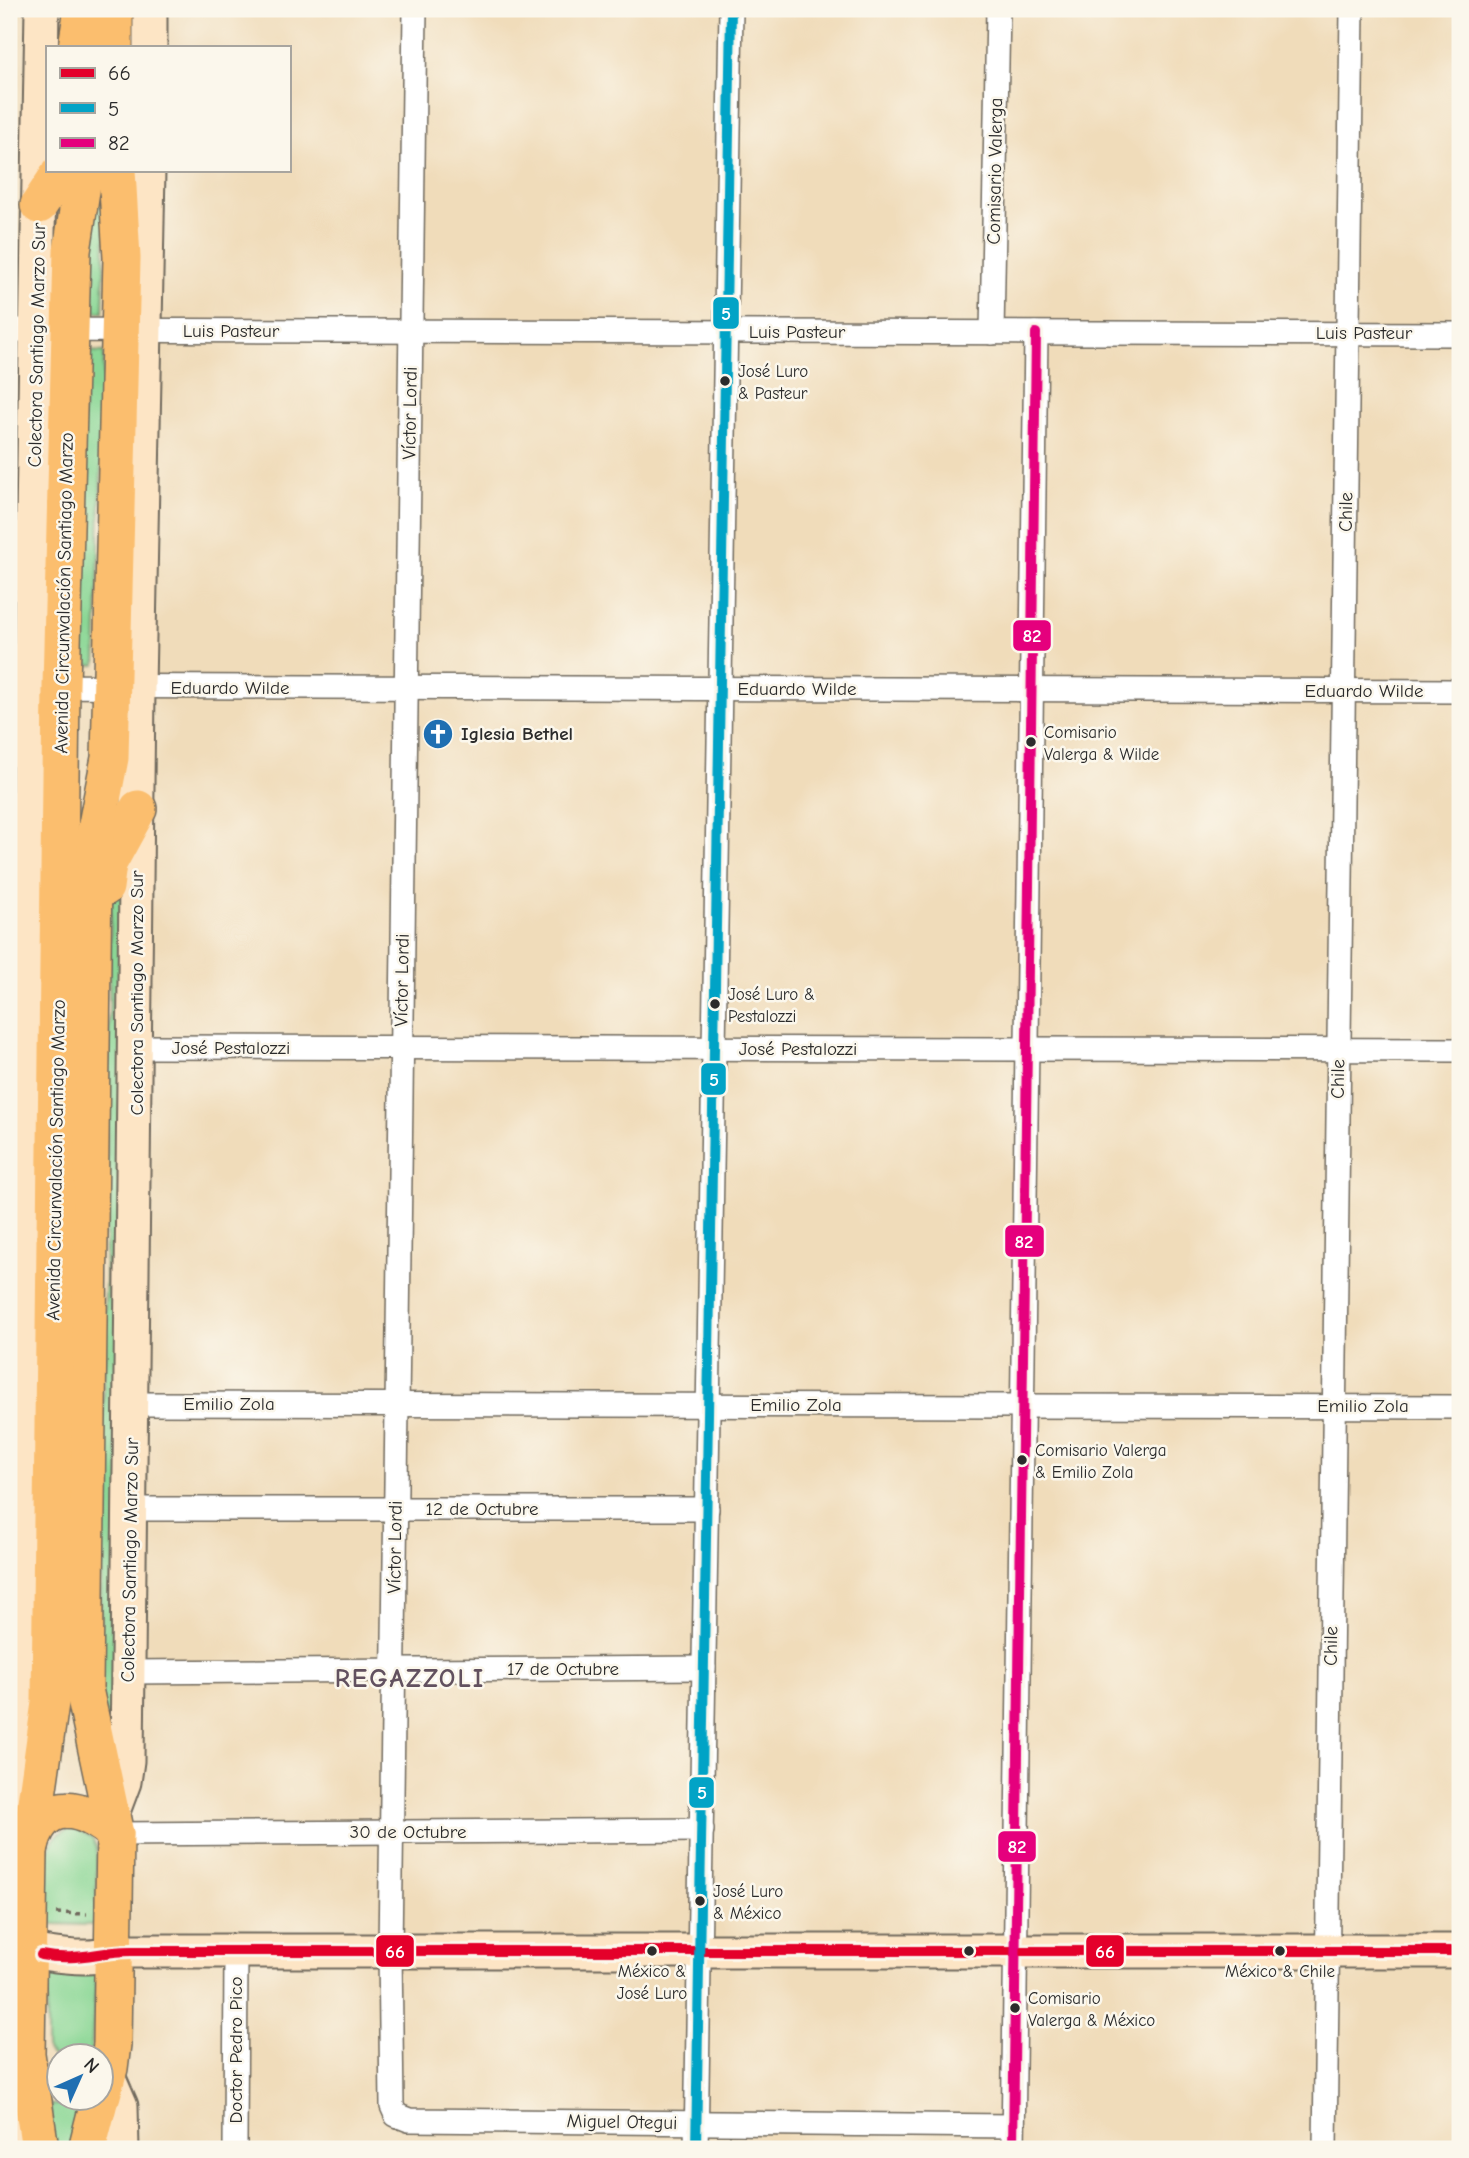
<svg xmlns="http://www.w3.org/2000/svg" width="1469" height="2158" font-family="'Comic Neue',sans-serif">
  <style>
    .green { fill: #8bd795; stroke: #5b8160; stroke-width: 2 }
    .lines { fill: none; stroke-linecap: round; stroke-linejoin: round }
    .street-casing { stroke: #70695d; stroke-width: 26 }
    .secondary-casing { stroke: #70695d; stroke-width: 37 }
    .primary-casing { stroke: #70695d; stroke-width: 40 }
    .path { stroke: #70695d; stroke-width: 3.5; stroke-dasharray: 5 5; stroke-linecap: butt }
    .street { stroke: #fff; stroke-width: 23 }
    .secondary { stroke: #fde5c5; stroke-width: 33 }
    .primary { stroke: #fbbe6e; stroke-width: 37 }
    .bus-1-casing { stroke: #fbf7ec; stroke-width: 16 }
    .bus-2-casing { stroke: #fbf7ec; stroke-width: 16 }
    .bus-3-casing { stroke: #fbf7ec; stroke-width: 16 }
    .bus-1 { stroke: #e4002b; stroke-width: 10 }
    .bus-2 { stroke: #02a3c6; stroke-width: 10 }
    .bus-3 { stroke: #e5007d; stroke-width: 10 }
    .bus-dot { fill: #2b2b2b; stroke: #fbf7ec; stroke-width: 2.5 }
    .labels { text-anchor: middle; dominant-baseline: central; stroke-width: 5; stroke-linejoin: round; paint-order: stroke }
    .bus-label { font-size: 17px; fill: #2b2b2b; stroke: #fbf7ec; text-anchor: start }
    .street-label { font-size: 19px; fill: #2b2b2b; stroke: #fbf7ec }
    .poi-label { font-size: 19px; font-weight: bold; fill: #2b2b2b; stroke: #fbf7ec; text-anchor: start }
    .district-label { font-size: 26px; font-weight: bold; letter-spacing: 2px; fill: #62515f; stroke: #fbf7ec }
    .line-badge { stroke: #fbf7ec; stroke-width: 2.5 }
    .badge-label { font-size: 19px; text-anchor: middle; font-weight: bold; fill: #fff }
  </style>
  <rect width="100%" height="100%" fill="#fbf7ec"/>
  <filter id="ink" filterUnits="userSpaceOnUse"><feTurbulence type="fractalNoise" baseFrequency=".0143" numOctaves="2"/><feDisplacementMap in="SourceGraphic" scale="14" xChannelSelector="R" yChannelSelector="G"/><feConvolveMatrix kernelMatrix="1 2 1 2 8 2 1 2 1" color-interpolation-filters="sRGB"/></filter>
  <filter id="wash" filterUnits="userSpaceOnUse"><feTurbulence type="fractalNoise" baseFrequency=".00686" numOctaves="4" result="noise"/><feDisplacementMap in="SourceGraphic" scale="28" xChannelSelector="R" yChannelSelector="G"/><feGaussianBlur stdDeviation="1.57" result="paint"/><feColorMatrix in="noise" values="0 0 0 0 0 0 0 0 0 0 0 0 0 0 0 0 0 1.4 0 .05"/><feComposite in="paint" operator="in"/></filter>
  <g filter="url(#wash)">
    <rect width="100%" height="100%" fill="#f0dcba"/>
    <g class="green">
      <polygon points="107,170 103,312 87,311 87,221"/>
      <polygon points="85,351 104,352 96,665 75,664"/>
      <polygon points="127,842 119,1769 99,1717 111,883"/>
      <path d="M73 1828 92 1837 97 1849 96 1922 92 1925 54 1924 47 1920C45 1892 36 1833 73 1828Z"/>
      <polygon points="47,1970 96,1973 91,2056 60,2056 59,2065 47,2051"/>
      <polygon points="80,2103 77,2149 52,2149 50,2105"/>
    </g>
  </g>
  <g filter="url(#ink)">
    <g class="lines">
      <g class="street-casing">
        <g id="street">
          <polyline points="415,9 390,1951 392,2106 396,2115 409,2120 1013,2126"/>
          <polyline points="9,330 1460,334"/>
          <polyline points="992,333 998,9"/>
          <polyline points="9,686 1460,691"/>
          <polyline points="137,1047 1460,1050"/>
          <polyline points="132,1404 1460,1407"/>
          <polyline points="130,1509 707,1509"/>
          <polyline points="128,1672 704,1668"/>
          <polyline points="115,1834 702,1830"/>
          <polyline points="235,2149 236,1950"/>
          <polyline points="696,2149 731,9"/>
          <polyline points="1013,2149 1036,333"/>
          <polyline points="1325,2149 1352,9"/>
        </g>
      </g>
      <g class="secondary-casing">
        <g id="secondary">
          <polyline points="150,47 150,9"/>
          <polyline points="35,1812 21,1779 18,1757 30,686 42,9"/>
          <polyline points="112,1814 124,1782 127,1761 138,688 148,170"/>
          <path d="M9 1950C35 1950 60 1958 87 1957 102 1957 115 1951 131 1951H1460"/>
          <polyline points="108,2076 121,2106 122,2149"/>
          <polyline points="14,2149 18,2124 32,2093"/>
        </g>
      </g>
      <g class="primary-casing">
        <g id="primary">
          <polyline points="77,47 83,9"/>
          <polyline points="114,47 114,9"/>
          <polyline points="39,205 62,170"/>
          <polyline points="105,887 108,864 138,809"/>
          <path d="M30 1846C42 1795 85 1806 115 1834"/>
          <polyline points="102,2095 109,2068 112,2044 115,1834 84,1689 93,865 95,835 110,758 122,258 117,170"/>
          <polyline points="40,2149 26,2054 29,1852 50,1703 61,686 72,251 84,170"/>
          <polyline points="87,2149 100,2098"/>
        </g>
      </g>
      <polyline class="path" points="56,1913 87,1914"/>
      <use href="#street" class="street"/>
      <use href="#secondary" class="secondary"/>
      <use href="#primary" class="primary"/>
      <g class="bus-1-casing">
        <path id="bus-1" d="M41 1955C76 1962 99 1951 131 1951H1460"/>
      </g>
      <g class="bus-2-casing">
        <polyline id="bus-2" points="696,2149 731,9"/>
      </g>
      <g class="bus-3-casing">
        <polyline id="bus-3" points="1013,2149 1036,333"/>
      </g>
      <use href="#bus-1" class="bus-1"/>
      <use href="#bus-2" class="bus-2"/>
      <use href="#bus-3" class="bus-3"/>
    </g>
  </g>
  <defs>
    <g id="church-disc" transform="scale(1.575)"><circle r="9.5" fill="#1f6fb2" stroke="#fbf7ec"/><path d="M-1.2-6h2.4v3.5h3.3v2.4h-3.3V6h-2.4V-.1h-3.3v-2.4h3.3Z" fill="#fff"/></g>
  </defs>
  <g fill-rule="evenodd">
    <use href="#church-disc" x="438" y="734"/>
  </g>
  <g class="bus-dot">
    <circle cx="725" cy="381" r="6"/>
    <circle cx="1031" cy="742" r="6"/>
    <circle cx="715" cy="1004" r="6"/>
    <circle cx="1022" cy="1460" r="6"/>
    <circle cx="700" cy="1901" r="6"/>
    <circle cx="652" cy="1951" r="6"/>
    <circle cx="969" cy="1951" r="6"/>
    <circle cx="1280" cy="1951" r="6"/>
    <circle cx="1015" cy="2008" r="6"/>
  </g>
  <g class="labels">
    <g class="bus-label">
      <text x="738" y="371">José Luro<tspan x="738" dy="22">&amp; Pasteur</tspan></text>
      <text x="1044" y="732">Comisario<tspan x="1044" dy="22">Valerga &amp; Wilde</tspan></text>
      <text x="728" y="994">José Luro &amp;<tspan x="728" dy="22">Pestalozzi</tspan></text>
      <text x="1035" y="1450">Comisario Valerga<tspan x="1035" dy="22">&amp; Emilio Zola</tspan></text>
      <text x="713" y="1891">José Luro<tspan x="713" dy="22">&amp; México</tspan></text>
      <text x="652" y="1971" text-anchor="middle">México &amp;<tspan x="652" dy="22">José Luro</tspan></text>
      <text x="1280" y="1971" text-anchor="middle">México &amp; Chile</text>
      <text x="1028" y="1998">Comisario<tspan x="1028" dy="22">Valerga &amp; México</tspan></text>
    </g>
    <g class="street-label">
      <text transform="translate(995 171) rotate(-89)">Comisario Valerga</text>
      <text x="231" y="331">Luis Pasteur</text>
      <text x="797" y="332">Luis Pasteur</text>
      <text x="1364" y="333">Luis Pasteur</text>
      <text transform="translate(37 345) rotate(-89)">Colectora Santiago Marzo Sur</text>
      <text transform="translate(410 413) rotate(-89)">Víctor Lordi</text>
      <text transform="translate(1346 512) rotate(-89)">Chile</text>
      <text transform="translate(64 593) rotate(-89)">Avenida Circunvalación Santiago Marzo</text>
      <text x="230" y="688">Eduardo Wilde</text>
      <text x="797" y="689">Eduardo Wilde</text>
      <text x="1364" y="691">Eduardo Wilde</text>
      <text transform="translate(402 980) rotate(-89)">Víctor Lordi</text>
      <text transform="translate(137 993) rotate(-90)">Colectora Santiago Marzo Sur</text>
      <text x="231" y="1048">José Pestalozzi</text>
      <text x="798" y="1049">José Pestalozzi</text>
      <text transform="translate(1338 1079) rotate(-89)">Chile</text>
      <text transform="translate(56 1160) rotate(-89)">Avenida Circunvalación Santiago Marzo</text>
      <text x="229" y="1404">Emilio Zola</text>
      <text x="796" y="1405">Emilio Zola</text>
      <text x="1363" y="1406">Emilio Zola</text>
      <text x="482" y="1509">12 de Octubre</text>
      <text transform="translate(395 1547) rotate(-89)">Víctor Lordi</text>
      <text transform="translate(130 1560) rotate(-89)">Colectora Santiago Marzo Sur</text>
      <text transform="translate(1331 1646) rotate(-89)">Chile</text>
      <text x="563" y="1669">17 de Octubre</text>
      <text x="408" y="1832">30 de Octubre</text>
      <text transform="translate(236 2050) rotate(-90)">Doctor Pedro Pico</text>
      <text transform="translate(622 2122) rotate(1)">Miguel Otegui</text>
    </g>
    <g class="poi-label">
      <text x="461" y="734">Iglesia Bethel</text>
    </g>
    <g class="district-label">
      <text x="410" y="1679">REGAZZOLI</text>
    </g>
  </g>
  <g class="line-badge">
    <rect x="712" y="296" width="28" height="34" rx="7" fill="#02a3c6"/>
    <rect x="1012" y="619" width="40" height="33" rx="7" fill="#e5007d"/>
    <rect x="700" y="1062" width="27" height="34" rx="7" fill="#02a3c6"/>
    <rect x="1004" y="1224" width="41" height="34" rx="7" fill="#e5007d"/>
    <rect x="688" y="1776" width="27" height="33" rx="7" fill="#02a3c6"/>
    <rect x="997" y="1830" width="40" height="33" rx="7" fill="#e5007d"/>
    <rect x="375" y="1934" width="40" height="34" rx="7" fill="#e4002b"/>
    <rect x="1085" y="1934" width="40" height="34" rx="7" fill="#e4002b"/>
  </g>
  <g class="badge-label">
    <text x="726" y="320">5</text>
    <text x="1032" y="642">82</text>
    <text x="714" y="1086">5</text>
    <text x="1024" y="1248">82</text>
    <text x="702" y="1799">5</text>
    <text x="1017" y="1853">82</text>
    <text x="395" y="1958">66</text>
    <text x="1105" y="1958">66</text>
  </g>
  <rect width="1469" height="2158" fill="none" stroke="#fbf7ec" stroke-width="35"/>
  <rect x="46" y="46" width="245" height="126" fill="#fbf7ec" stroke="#a8a59f" stroke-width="2"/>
  <rect x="60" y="68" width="35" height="10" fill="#e4002b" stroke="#a8a59f" stroke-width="2"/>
  <text x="108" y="80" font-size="21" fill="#2b2b2b">66</text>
  <rect x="60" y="103" width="35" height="10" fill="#02a3c6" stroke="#a8a59f" stroke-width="2"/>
  <text x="108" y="116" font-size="21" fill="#2b2b2b">5</text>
  <rect x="60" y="138" width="35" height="10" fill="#e5007d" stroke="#a8a59f" stroke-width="2"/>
  <text x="108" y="150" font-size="21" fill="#2b2b2b">82</text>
  <g transform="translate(80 2077) rotate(45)"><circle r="33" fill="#fbf7ec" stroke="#a8a59f" stroke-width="2"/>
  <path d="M0-5L12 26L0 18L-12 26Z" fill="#1f6fb2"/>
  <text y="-10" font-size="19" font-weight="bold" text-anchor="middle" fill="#2b2b2b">N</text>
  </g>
</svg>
